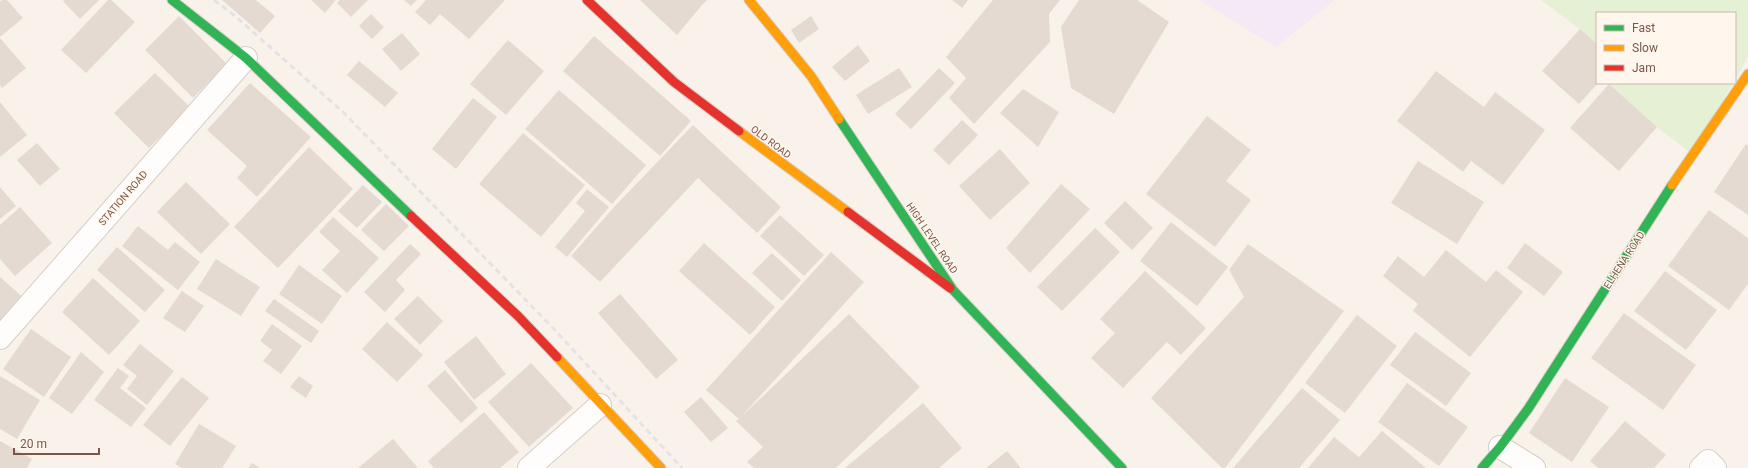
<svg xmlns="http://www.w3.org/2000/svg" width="1748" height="468" font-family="Roboto,sans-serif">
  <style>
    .education { fill: #f4e9f4 }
    .green { fill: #e5f0d4 }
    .building { fill: #e5dad2 }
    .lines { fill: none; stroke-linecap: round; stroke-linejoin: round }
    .street-casing { stroke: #d7cec8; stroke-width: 24 }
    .fast-casing { stroke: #d8cec7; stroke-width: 11 }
    .slow-casing { stroke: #d8cec7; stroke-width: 11 }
    .jam-casing { stroke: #d8cec7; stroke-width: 11 }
    .street { stroke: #fefdfc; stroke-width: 22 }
    .fast { stroke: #30b455; stroke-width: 9 }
    .slow { stroke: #ff9f0a; stroke-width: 9 }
    .jam { stroke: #e5322d; stroke-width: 9 }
    .rail { stroke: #e5e2e5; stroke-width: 3; stroke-dasharray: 6 4; stroke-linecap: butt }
    .labels { text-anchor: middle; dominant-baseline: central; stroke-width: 3; stroke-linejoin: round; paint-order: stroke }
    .street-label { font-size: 10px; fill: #7a5747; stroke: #fff7ed }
  </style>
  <rect width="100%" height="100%" fill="#f8f2eb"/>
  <polygon class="education" points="1199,0 1335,0 1276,47"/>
  <g class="green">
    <polygon points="1541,0 1748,0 1748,57 1735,80 1735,13 1597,13 1597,44 1580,29"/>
    <polygon points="1609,83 1733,83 1692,154 1657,127 1609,84"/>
  </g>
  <g class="building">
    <polygon points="2,0 7,0 23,18 0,37 0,2"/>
    <polygon points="64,0 99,0 80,19 63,1"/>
    <polygon points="108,0 111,0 135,22 86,73 61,50"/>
    <polygon points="222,0 256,0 275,16 260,33"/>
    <polygon points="311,0 336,0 325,13"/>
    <polygon points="340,0 368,0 351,17 337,3"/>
    <polygon points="404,0 417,0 411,6"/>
    <polygon points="426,0 505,0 469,39 440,14 430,25 415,12"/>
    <polygon points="640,0 707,0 702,5 677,35"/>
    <polygon points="952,0 968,0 962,8"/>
    <polygon points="993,0 1060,0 1049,14 1050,42 974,124 949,98 966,78 946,57"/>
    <polygon points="1079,0 1137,0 1169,22 1114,114 1071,88 1061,27"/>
    <polygon points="371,14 384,27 372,39 359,26"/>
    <polygon points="179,16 227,64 193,98 145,50"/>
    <polygon points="811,16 819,29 799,43 791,30"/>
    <polygon points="1580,29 1597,44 1597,83 1598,83 1579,104 1542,71"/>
    <polygon points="402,33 420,54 401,71 382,49"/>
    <polygon points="594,36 691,121 660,156 563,71"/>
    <polygon points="0,38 26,68 2,88 0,85"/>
    <polygon points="508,40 544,71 506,115 470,84"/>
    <polygon points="858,45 870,61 845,81 832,67"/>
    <polygon points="359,61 398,93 385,107 347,75"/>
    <polygon points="899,68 912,87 868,114 856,95"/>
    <polygon points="939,68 955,83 911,129 895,114"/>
    <polygon points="1436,71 1484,107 1495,92 1545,130 1503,185 1471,161 1463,172 1397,121"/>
    <polygon points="155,73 190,107 149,148 114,113"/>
    <polygon points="250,83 311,137 257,197 237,178 247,166 207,130"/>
    <polygon points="1609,84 1657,127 1619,171 1570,128"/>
    <polygon points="1023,89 1059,112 1038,147 1000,113"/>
    <polygon points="559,90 646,165 612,204 525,129"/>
    <polygon points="473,98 497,117 456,169 432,149"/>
    <polygon points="0,102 27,135 0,157"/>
    <polygon points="1207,116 1251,150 1226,181 1251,200 1215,247 1146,194"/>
    <polygon points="962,120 978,135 949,165 933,150"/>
    <polygon points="693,125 781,207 757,233 698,178 600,282 571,256 616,205"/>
    <polygon points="523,133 585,185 541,237 479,184"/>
    <polygon points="37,143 60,169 40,186 17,160"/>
    <polygon points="1746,144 1748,146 1748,215 1714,192"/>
    <polygon points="309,147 353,189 278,268 234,227"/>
    <polygon points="1000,149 1030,183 990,220 959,186"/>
    <polygon points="1418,161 1484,202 1457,244 1391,203"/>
    <polygon points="186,182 230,224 201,254 157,212"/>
    <polygon points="1061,184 1090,209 1030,273 1006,248"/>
    <polygon points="363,185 382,202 357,228 338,211"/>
    <polygon points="0,187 16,206 0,219"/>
    <polygon points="587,189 609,207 567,257 555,247 585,211 576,203"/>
    <polygon points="1125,201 1153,228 1132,250 1104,223"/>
    <polygon points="386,204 409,226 384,251 361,230"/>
    <polygon points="20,207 52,243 15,276 0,259 0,225"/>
    <polygon points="1709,210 1748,238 1748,284 1729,310 1668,266"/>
    <polygon points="780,215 824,255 804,276 760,236"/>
    <polygon points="333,217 379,258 347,293 322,270 340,251 319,232"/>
    <polygon points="1171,222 1228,267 1197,306 1140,261"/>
    <polygon points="138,226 168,250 175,242 200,262 178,290 122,246"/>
    <polygon points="1095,228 1120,252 1062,311 1037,287"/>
    <polygon points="704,243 775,307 750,335 679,271"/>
    <polygon points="1525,243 1563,272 1544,296 1507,268"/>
    <polygon points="410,244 421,254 396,280 405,290 385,312 364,292"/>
    <polygon points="1248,244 1344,311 1225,468 1222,468 1151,398 1244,297 1229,270"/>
    <polygon points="117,247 165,290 145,312 97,270"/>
    <polygon points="1446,250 1486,282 1496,270 1523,292 1470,357 1413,311 1418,304 1383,276 1398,256 1424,277"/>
    <polygon points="831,252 864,282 741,417 849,314 920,387 836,468 754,468 747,462 763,447 736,421 739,419 706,390"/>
    <polygon points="772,253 801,280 782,301 752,273"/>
    <polygon points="216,259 260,287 241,316 197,289"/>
    <polygon points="299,265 342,296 322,324 279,294"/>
    <polygon points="1145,271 1206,328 1181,355 1167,342 1123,388 1091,358 1115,333 1100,319"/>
    <polygon points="1665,271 1717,310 1686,350 1634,311"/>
    <polygon points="0,277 27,301 0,329"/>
    <polygon points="93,278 140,321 109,355 62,312"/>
    <polygon points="182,291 204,306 185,332 163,318"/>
    <polygon points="620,294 678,360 656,379 598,313"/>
    <polygon points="418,296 443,321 420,345 394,319"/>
    <polygon points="274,299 319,331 311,343 265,311"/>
    <polygon points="1624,313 1696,365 1663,410 1591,358"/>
    <polygon points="1357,315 1397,346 1345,413 1305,383"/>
    <polygon points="387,322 423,355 397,382 362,349"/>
    <polygon points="272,324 302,346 281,374 263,361 272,350 260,341"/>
    <polygon points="31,329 71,357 44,397 3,369"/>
    <polygon points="1415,332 1471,373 1446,406 1390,365"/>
    <polygon points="476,336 506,374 474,400 444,362"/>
    <polygon points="140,344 174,371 147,405 127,389 137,376 123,365"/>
    <polygon points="81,352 104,372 72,414 49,398"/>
    <polygon points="531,363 573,408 529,447 488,402"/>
    <polygon points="118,368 129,376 120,388 146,408 131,427 94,400"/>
    <polygon points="445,370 478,408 461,423 427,386"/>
    <polygon points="0,376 40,400 17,439 0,429"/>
    <polygon points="299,376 313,386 306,398 290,387"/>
    <polygon points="182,377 209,398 170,446 143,425"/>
    <polygon points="1565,378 1609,407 1572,462 1529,433"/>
    <polygon points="1407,383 1468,427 1439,466 1378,422"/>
    <polygon points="1302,388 1340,420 1299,468 1233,468"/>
    <polygon points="701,397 728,428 711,442 684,412"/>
    <polygon points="923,403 962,448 939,468 845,468"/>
    <polygon points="484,412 519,452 500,468 434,468 428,461"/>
    <polygon points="1625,421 1666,455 1654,468 1598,468 1590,461"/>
    <polygon points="199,424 236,446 222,468 182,468 175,464"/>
    <polygon points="1382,431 1426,468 1308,468 1334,437 1359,457"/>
    <polygon points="393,439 418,468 358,468"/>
    <polygon points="0,441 32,459 27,468 0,468"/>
    <polygon points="1007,451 1021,468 986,468"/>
    <polygon points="252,463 260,468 248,468"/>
  </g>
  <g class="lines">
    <g class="street-casing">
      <g id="street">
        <polyline points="0,338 246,58"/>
        <polyline points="1500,447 1534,468"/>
        <polyline points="529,468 600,405"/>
        <polyline points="1701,468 1708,461 1715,468"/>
      </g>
    </g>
    <g class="fast-casing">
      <g id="fast">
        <polyline points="172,0 246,58 411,216"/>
        <polyline points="839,119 953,290 1122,468"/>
        <polyline points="1482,468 1500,447 1528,409 1672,185"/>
      </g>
    </g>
    <g class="slow-casing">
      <g id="slow">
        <polyline points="749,0 811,76 839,119"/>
        <polyline points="739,131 848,212"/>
        <polyline points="1672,185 1748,74"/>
        <polyline points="557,357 661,468"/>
      </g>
    </g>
    <g class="jam-casing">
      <g id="jam">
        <polyline points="587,0 674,82 739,131"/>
        <polyline points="848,212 950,288"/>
        <polyline points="411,216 518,316 557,357"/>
      </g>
    </g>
    <use href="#street" class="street"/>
    <use href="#fast" class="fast"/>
    <use href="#slow" class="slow"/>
    <use href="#jam" class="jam"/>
    <polyline class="rail" points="214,0 234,15 343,112 553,328 682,468"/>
  </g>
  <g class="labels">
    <g class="street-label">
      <text transform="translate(771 142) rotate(37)">OLD ROAD</text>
      <text transform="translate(123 198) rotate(-49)">STATION ROAD</text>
      <text transform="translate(932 238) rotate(56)">HIGH LEVEL ROAD</text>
      <text transform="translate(1624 260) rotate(-57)">ELHENA ROAD</text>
    </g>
  </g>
  <rect x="1596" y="12" width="140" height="72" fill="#fff7ed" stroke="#cab7ab"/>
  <rect x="1604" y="25" width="20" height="6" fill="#30b455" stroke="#cab7ab"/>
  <text x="1632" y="32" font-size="12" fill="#7a5747">Fast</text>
  <rect x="1604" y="45" width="20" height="6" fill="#ff9f0a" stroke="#cab7ab"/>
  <text x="1632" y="52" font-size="12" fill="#7a5747">Slow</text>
  <rect x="1604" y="65" width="20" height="6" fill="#e5322d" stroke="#cab7ab"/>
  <text x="1632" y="72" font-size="12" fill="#7a5747">Jam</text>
  <path d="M14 448v6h85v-6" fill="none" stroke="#7a5747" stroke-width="2"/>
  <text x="20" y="448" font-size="12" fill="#7a5747" stroke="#fff7ed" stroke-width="3" paint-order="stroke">20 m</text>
</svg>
